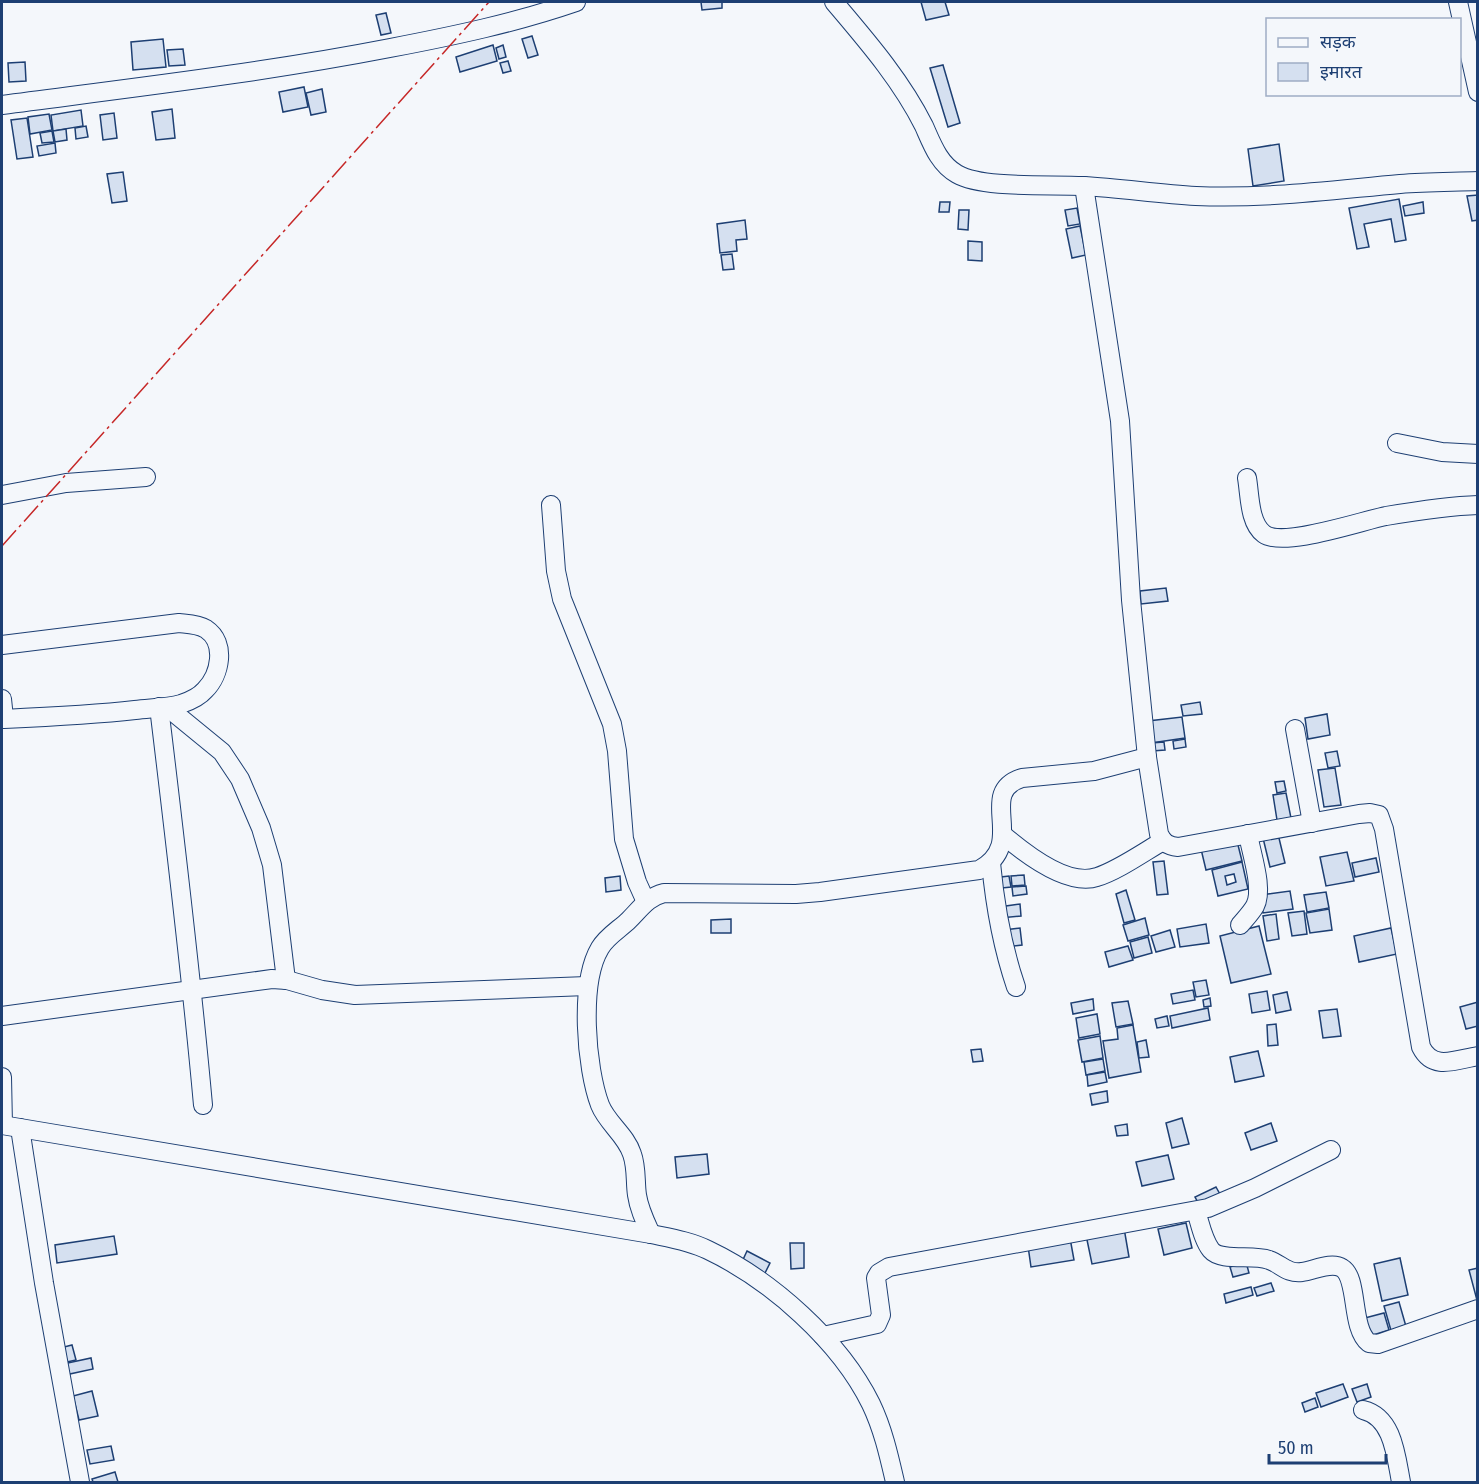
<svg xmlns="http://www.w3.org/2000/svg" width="1479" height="1484" font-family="'Fira Sans Condensed','Noto Sans Devanagari',sans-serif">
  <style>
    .building { fill: #d5e0f0; stroke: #1d3f73; stroke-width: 1.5; fill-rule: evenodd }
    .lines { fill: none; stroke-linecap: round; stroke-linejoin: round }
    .minor-casing { stroke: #1d3f73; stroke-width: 20 }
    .minor { stroke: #f4f7fb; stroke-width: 18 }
    .power { stroke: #c62828; stroke-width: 1.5; stroke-dasharray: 21 4.5 3 4.5; stroke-linecap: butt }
  </style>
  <rect width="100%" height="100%" fill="#f4f7fb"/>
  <g class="building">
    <polygon points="701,2 722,2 722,8 702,10"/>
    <polygon points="921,2 945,2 949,15 926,20"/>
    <polygon points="386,13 391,33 381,35 376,15"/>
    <polygon points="532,36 538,55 528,58 522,39"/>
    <polygon points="163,39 166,67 133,70 131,42"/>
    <polygon points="493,45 497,61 460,72 456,57"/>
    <polygon points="503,45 506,57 499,59 496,48"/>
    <polygon points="183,49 185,65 169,66 167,50"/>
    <polygon points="508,61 511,71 503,73 500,63"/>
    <polygon points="25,62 26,81 9,82 8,63"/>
    <polygon points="943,65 960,123 948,127 930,68"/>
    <polygon points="304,87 308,107 283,112 279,92"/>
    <polygon points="322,89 326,112 311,115 306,93"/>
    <polygon points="172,109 175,138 156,140 152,112"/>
    <polygon points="81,110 83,126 53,131 51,115"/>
    <polygon points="114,113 117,138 103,140 100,115"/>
    <polygon points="49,114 52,130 30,134 28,117"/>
    <polygon points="27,118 33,157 17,159 11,120"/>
    <polygon points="86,126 88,137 76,139 75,128"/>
    <polygon points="66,129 67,140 55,142 53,131"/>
    <polygon points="52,131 54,142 42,143 40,133"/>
    <polygon points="55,143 56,153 39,156 37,146"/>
    <polygon points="1279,144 1284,181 1253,186 1248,149"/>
    <polygon points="123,172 127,201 112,203 107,174"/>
    <polygon points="1478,195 1478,220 1472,221 1467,196"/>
    <polygon points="1399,199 1406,240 1395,242 1391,219 1364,224 1369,247 1357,249 1349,208"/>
    <polygon points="940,202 950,202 949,212 939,212"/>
    <polygon points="1423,202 1424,213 1405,216 1403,206"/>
    <polygon points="1077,208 1080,224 1068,226 1065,210"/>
    <polygon points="959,210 969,210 968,230 958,229"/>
    <polygon points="745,220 747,239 736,240 737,251 720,253 717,224"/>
    <polygon points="1080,226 1086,255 1072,258 1066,229"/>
    <polygon points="968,241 982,242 982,261 968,260"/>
    <polygon points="732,254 734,269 723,270 721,255"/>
    <polygon points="1166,588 1168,601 1141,604 1140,591"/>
    <polygon points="1200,702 1202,714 1183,716 1181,705"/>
    <polygon points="1327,714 1330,735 1308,739 1305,718"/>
    <polygon points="1182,717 1185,738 1151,743 1148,721"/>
    <polygon points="1185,739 1186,747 1174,749 1173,741"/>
    <polygon points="1164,742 1165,750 1152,751 1151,743"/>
    <polygon points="1337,751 1340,766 1328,768 1325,753"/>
    <polygon points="1335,768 1341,805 1324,807 1318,770"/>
    <polygon points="1284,781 1286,791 1277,793 1275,782"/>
    <polygon points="1286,793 1291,818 1277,820 1273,795"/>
    <polygon points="1278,834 1285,863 1270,867 1263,838"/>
    <polygon points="1237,841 1242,861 1206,870 1201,849"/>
    <polygon points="1347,852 1354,881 1326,886 1320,857"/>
    <polygon points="1376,858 1379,872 1355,877 1352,863"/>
    <polygon points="1164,861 1168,894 1157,895 1153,862"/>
    <path d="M1242 862 1248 889 1218 896 1212 870ZM1234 874 1236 882 1227 885 1225 876Z"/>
    <polygon points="1024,875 1025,885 1012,886 1011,876"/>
    <polygon points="620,876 621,890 606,892 605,878"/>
    <polygon points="1009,876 1011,887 1002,888 1001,877"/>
    <polygon points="1026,886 1027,894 1013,896 1012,887"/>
    <polygon points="1126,890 1135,920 1124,923 1116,894"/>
    <polygon points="1290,891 1293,909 1263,913 1260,895"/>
    <polygon points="1326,892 1329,908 1307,912 1304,895"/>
    <polygon points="1020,904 1021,916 1000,918 999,907"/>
    <polygon points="1329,909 1332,930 1310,933 1306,913"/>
    <polygon points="1304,911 1307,934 1292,936 1288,913"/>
    <polygon points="1276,914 1279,939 1267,941 1263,916"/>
    <polygon points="1145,918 1149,935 1128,941 1123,925"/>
    <polygon points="731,919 731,933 711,933 711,920"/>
    <polygon points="1206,924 1209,943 1180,947 1177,929"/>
    <polygon points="1259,926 1271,974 1231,983 1220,936"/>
    <polygon points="1020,928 1022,945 1006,947 1004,930"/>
    <polygon points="1391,928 1397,954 1359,962 1354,936"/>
    <polygon points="1170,930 1175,947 1156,952 1151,936"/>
    <polygon points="1148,937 1152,953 1134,958 1130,942"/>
    <polygon points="1128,946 1133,960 1109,967 1105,952"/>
    <polygon points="1206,980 1209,995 1196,997 1193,982"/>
    <polygon points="1193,990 1195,1000 1173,1004 1171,994"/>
    <polygon points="1267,991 1270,1010 1252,1013 1249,994"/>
    <polygon points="1287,992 1291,1010 1276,1013 1273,995"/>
    <polygon points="1210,998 1211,1006 1204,1007 1203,1000"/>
    <polygon points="1093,999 1094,1010 1073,1014 1071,1003"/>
    <polygon points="1128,1001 1133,1024 1116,1027 1112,1003"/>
    <polygon points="1478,1002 1478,1026 1466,1029 1460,1007"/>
    <polygon points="1208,1008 1210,1020 1172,1028 1170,1016"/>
    <polygon points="1337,1009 1341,1036 1323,1038 1319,1011"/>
    <polygon points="1097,1014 1100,1034 1079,1038 1076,1018"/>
    <polygon points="1167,1016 1169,1026 1157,1028 1155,1019"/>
    <polygon points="1276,1024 1278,1045 1268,1046 1267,1025"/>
    <polygon points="1133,1025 1141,1072 1109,1078 1103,1041 1118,1039 1117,1028"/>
    <polygon points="1100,1036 1103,1058 1082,1062 1078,1040"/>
    <polygon points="1146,1040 1149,1057 1139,1058 1137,1042"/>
    <polygon points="981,1049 983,1061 973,1062 971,1050"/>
    <polygon points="1258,1051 1264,1076 1235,1082 1230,1057"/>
    <polygon points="1103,1059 1105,1071 1086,1075 1084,1062"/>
    <polygon points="1105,1072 1107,1082 1088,1086 1087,1075"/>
    <polygon points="1107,1091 1108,1102 1092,1105 1090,1094"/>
    <polygon points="1182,1118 1189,1144 1172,1148 1166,1123"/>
    <polygon points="1271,1123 1277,1141 1251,1150 1245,1133"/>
    <polygon points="1127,1124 1128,1135 1117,1136 1115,1126"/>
    <polygon points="707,1154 709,1174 677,1178 675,1157"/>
    <polygon points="1168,1155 1174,1179 1142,1186 1136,1162"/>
    <polygon points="1216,1187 1221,1196 1200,1206 1195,1197"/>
    <polygon points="1186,1223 1192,1248 1164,1255 1158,1229"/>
    <polygon points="1124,1228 1129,1257 1092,1264 1086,1235"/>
    <polygon points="114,1236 117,1254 57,1263 55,1245"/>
    <polygon points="1070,1238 1074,1260 1031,1267 1028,1246"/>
    <polygon points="790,1243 804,1243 804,1268 791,1269"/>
    <polygon points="747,1251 770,1263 764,1275 741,1264"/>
    <polygon points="1400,1258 1408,1295 1382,1301 1374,1264"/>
    <polygon points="1246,1262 1249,1273 1233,1277 1230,1267"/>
    <polygon points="1478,1268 1478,1304 1469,1270"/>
    <polygon points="1271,1283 1274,1291 1257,1296 1254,1288"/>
    <polygon points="1251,1287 1253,1295 1226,1303 1224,1294"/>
    <polygon points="1399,1302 1407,1330 1392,1334 1384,1306"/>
    <polygon points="1384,1313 1389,1330 1367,1337 1361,1319"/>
    <polygon points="72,1345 76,1360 67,1362 64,1347"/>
    <polygon points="91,1358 93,1369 65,1375 63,1364"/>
    <polygon points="1343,1384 1348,1397 1321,1407 1316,1393"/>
    <polygon points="1367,1384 1371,1397 1357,1402 1352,1389"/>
    <polygon points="92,1391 98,1416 79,1420 73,1396"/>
    <polygon points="1315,1398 1318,1407 1305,1412 1302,1403"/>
    <polygon points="111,1446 114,1460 90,1464 87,1450"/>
    <polygon points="115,1472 118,1482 93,1482 92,1479"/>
  </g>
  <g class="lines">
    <g class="minor-casing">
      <g id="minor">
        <path d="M834 2C867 41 901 80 924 126 932 144 939 164 957 174 983 189 1051 184 1083 186 1121 188 1158 194 1196 196 1265 199 1332 190 1400 184 1426 182 1452 182 1478 181"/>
        <polyline points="1458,2 1478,92"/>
        <path d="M2 105C131 88 261 73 390 48 453 36 515 23 576 2"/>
        <path d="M1084 186 1120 421 1131 600 1147 757 1159 834C1163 842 1167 846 1178 847L1359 814 1370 813 1379 815 1384 829 1421 1047C1433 1071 1455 1060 1478 1056"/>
        <polyline points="1397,443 1442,452 1478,454"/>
        <path d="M1247 478C1250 495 1249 523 1264 534 1283 548 1361 521 1386 516 1416 511 1447 506 1478 505"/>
        <polyline points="2,495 66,483 146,477"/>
        <polyline points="551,505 556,571 562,599 612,724 617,751 624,839 637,882 646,902"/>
        <path d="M2 645 179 623C188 624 198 624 206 629 227 643 220 675 205 690 199 697 190 701 181 704 167 708 151 708 135 710 91 715 46 717 2 719"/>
        <polyline points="2,699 4,718"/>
        <path d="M159 707C175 839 191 972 203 1105"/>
        <polyline points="167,707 222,752 240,779 261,828 272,865 286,980"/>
        <polyline points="1295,729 1312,823"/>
        <path d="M1002 834C1023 852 1067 887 1097 877 1117 871 1144 852 1163 841"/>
        <path d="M991 863C995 906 1002 946 1016 987"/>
        <path d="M1240 925C1245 919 1251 913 1255 906 1264 889 1251 853 1248 834"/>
        <polyline points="2,1016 272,979 287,980 322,990 355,995 587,986"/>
        <polyline points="2,1077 3,1125"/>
        <path d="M2 1125 651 1234C670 1238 690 1241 708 1250 771 1280 840 1341 871 1404 883 1429 889 1456 895 1482"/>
        <polyline points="20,1128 44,1283 80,1482"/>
        <path d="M1196 1211C1200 1223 1203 1240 1211 1250 1221 1262 1253 1254 1269 1260 1281 1264 1287 1274 1302 1272 1313 1271 1331 1261 1342 1268 1359 1278 1350 1328 1369 1343L1378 1344 1478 1309"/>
        <path d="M651 1234C645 1221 639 1209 637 1195 635 1182 637 1168 632 1154 626 1135 607 1123 600 1105 586 1068 579 983 600 948 607 936 620 929 629 920 641 908 648 897 664 893L796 894 820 892 979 870C1029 843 975 793 1022 778L1094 771 1147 757"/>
        <polyline points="823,1336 877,1324 881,1315 876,1278 879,1273 889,1267 1208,1208 1255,1188 1331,1150"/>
        <path d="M1363 1410C1393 1417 1396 1456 1401 1482"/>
      </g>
    </g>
    <use href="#minor" class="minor"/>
    <polyline class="power" points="2,546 489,2"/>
  </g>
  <rect width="1479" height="1484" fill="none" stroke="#1d3f73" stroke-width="6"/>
  <rect x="1266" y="18" width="195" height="78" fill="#f4f7fb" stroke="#9eadc5" stroke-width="1.5"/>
  <rect x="1278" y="38" width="30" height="9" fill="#f4f7fb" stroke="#9eadc5" stroke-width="1.5"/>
  <text x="1320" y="48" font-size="18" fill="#1d3f73">सड़क</text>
  <rect x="1278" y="63" width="30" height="18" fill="#d5e0f0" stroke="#9eadc5" stroke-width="1.5"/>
  <text x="1320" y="78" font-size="18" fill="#1d3f73">इमारत</text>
  <path d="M1269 1454v9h117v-9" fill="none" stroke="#1d3f73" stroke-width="3"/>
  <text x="1278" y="1454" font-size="18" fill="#1d3f73" stroke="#f4f7fb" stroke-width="4.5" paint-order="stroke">50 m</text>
</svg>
